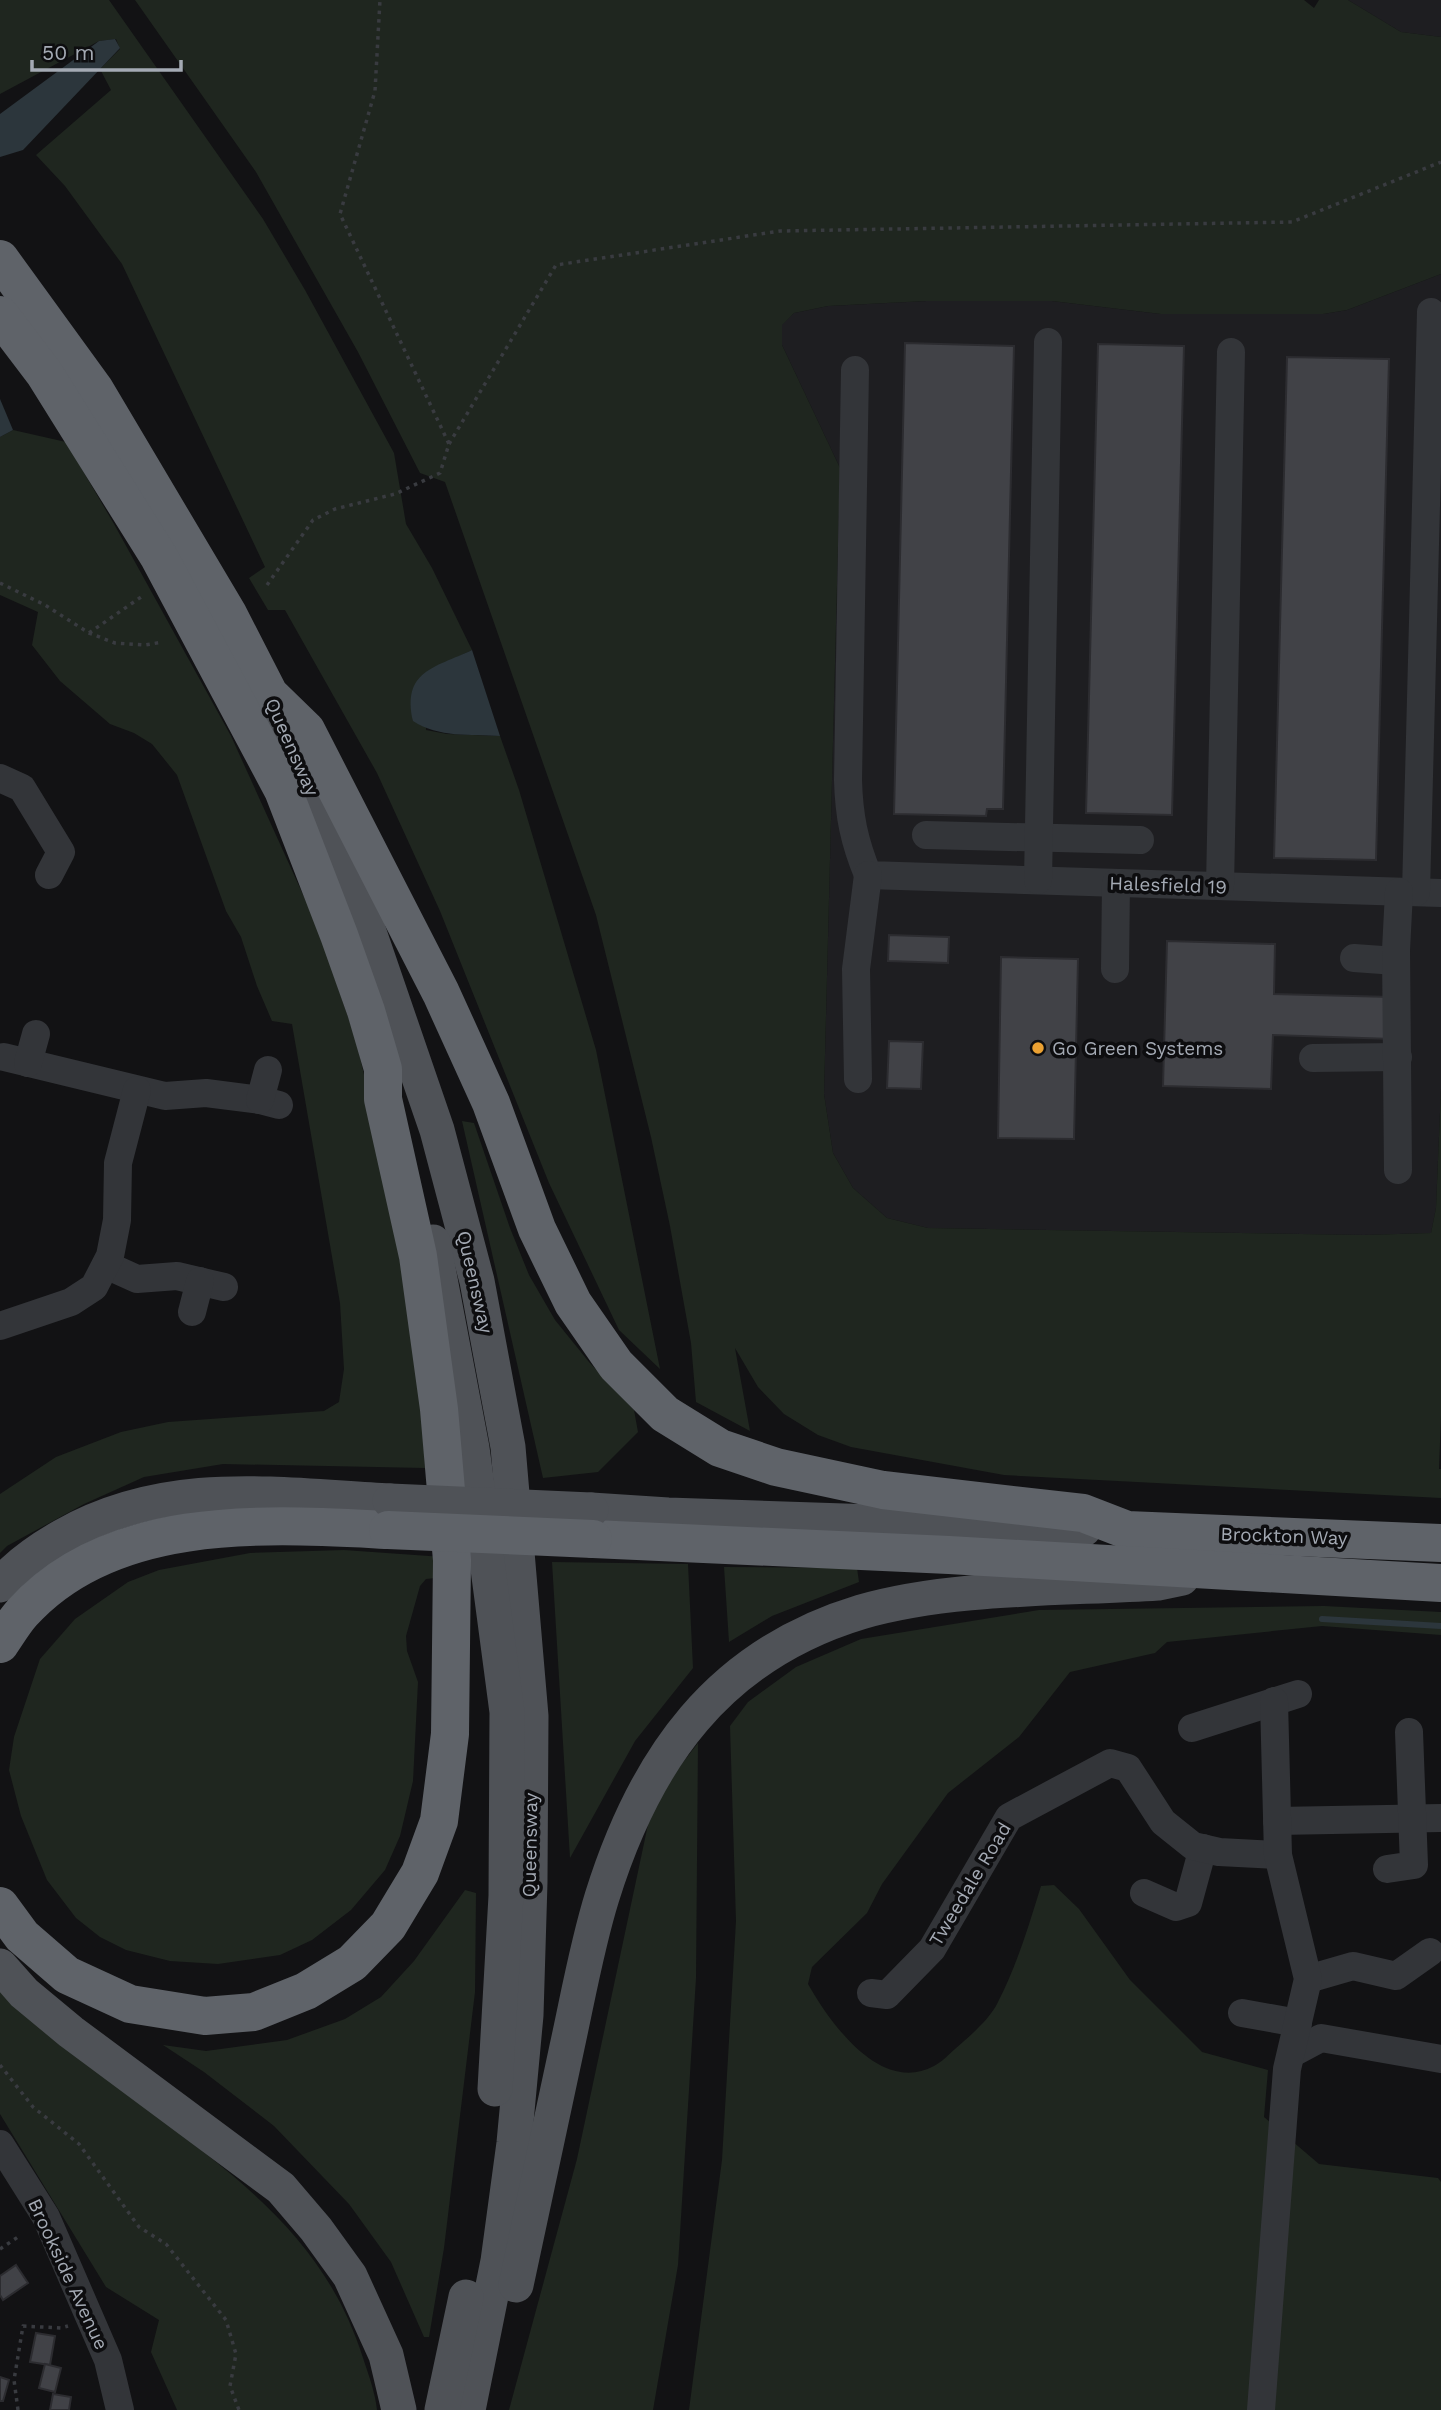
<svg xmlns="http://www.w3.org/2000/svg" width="1441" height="2410" font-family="'Work Sans',sans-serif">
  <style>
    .built { fill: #1e1e21 }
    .green { fill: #1f261f }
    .water { fill: #2c363c }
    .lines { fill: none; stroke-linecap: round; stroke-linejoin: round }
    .stream { stroke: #2c363c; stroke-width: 6 }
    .building { fill: #414247; stroke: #2c2c30; stroke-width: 2 }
    .path { stroke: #393b40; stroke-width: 3.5; stroke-dasharray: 3.5 5; stroke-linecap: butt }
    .minor { stroke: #333539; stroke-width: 28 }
    .major { stroke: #4f5257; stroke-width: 35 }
    .highway { stroke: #5f6369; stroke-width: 38 }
    .major-bridge { stroke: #4f5257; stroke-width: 35 }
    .highway-bridge { stroke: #5f6369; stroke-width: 38 }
    .poi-dot { fill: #eba132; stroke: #0d0d0f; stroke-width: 2.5 }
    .labels { text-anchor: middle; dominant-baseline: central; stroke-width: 7; stroke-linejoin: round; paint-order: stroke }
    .street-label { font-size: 19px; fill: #a4aab4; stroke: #0d0d0f }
    .poi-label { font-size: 19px; fill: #a4aab4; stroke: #0d0d0f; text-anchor: start }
  </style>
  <rect width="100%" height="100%" fill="#121214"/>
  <g class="built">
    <polygon points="1348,0 1441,0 1441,37 1401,32"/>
    <polygon points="1441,274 1441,1089 1436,1208 1431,1233 1364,1235 928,1228 887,1218 853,1188 833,1153 824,1094 840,468 782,345 782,324 794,313 828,306 926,301 1052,301 1161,314 1323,314 1347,310"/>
  </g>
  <g class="green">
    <polygon points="0,0 109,0 263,219 305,290 394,453 406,524 432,568 472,650 425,673 426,730 447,734 500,736 519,790 596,1050 660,1369 619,1330 549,1183 440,911 377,773 285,610 268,610 249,578 265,567 122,264 65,186 36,155 111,90 100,69 120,49 116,39 99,41 0,94"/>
    <polygon points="135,0 1304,0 1314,8 1319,0 1348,0 1401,32 1441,37 1441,274 1347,310 1323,314 1161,314 1052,301 926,301 828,306 794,313 782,325 782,345 840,468 824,1094 833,1153 853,1188 887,1218 928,1228 1364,1235 1431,1233 1436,1208 1441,1089 1441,1416 1439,1469 1441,1469 1441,1498 1004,1475 851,1447 818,1435 784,1414 758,1387 735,1348 750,1431 696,1402 691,1343 670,1226 651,1137 596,915 445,482 420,473 358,352 256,172"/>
    <polygon points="13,430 66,442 114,524 231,736 315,921 356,1040 379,1139 418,1343 425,1468 223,1464 144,1477 84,1504 7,1546 0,1553 0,1494 56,1457 121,1432 168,1422 324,1411 339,1402 344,1369 340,1303 292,1024 272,1021 257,986 241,937 226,911 177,775 152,744 134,733 110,724 60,681 32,645 38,612 0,595 0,437"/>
    <polygon points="462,1121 474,1123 510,1228 529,1275 555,1320 589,1362 634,1410 638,1432 598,1472 543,1478"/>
    <polygon points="344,1550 443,1557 444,1577 426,1579 420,1586 406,1636 407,1651 418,1682 413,1781 400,1836 385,1870 351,1910 312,1940 280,1955 218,1964 170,1961 126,1950 100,1937 76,1918 47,1880 21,1816 9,1770 14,1737 40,1659 75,1619 128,1582 159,1570 250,1553"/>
    <polygon points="552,1562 688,1564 693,1668 635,1741 570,1858"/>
    <polygon points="724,1567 857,1568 859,1582 772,1616 729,1642"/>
    <path d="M1324 1606 1441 1612V1635L1322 1626 1167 1642 1155 1653 1070 1672 1019 1737 948 1793 882 1884 867 1913 812 1967 808 1984C830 2023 881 2095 934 2066 942 2062 949 2054 955 2049 970 2036 990 2019 998 2002 1017 1965 1029 1925 1041 1886L1054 1885 1079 1909 1130 1980 1202 2052 1268 2070 1264 2117 1319 2164 1438 2178 1441 2182V2410H689L722 2160 736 1921 730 1726 748 1702 796 1667 861 1639 1039 1610Z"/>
    <polygon points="698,1743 696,1978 678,2265 653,2410 509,2410 577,2159 653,1801"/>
    <polygon points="465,1890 476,1893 475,1992 444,2248 429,2337 424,2337 391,2262 349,2204 274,2126 204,2072 163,2045 206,2051 287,2040 345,2019 381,1997 414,1961"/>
    <path d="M0 1989 20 2011C65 2046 110 2081 156 2115 247 2185 327 2244 363 2358 369 2376 375 2392 377 2410H177L151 2352 159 2320 106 2287 0 2114Z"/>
  </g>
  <g class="water">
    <polygon points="115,39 120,48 23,150 0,157 0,114 99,41"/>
    <polygon points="0,399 13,430 0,437"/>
    <path d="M472 650 500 736C470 734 439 738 413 721 402 671 434 668 472 650Z"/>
  </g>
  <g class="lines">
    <polyline class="stream" points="1322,1619 1441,1626"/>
  </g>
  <g class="building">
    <polygon points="905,343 1014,346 1003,809 987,809 986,816 894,814"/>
    <polygon points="1098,344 1184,346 1172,815 1086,813"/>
    <polygon points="1287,357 1389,359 1376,860 1274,858"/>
    <polygon points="889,935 949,937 948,963 888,961"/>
    <polygon points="1167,941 1275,944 1274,994 1393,997 1392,1039 1273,1035 1271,1089 1163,1086"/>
    <polygon points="1001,957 1078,959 1074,1139 998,1138"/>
    <polygon points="889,1041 923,1042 921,1089 887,1088"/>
    <polygon points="16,2265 28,2283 3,2300 0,2295 0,2276"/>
    <polygon points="36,2333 55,2336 50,2365 30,2362"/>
    <polygon points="45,2364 61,2368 55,2392 39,2388"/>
    <polygon points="0,2377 9,2380 3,2401 0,2401"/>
    <polygon points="53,2394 71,2397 69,2410 50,2410"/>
  </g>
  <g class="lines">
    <g class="path">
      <polyline points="449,444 556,265 780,231 1292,222 1441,162"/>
      <polyline points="0,583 45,605 89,633 115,643 145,645 163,642"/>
      <polyline points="267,585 313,520 335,509 395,494 440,473 449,444 340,214 375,91 380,0"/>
      <polyline points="89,633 144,595"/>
      <polyline points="0,2065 33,2107 79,2144 139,2227 166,2244 226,2320 236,2354 230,2386 239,2410"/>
      <polyline points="0,2249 21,2235"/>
      <polyline points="18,2410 14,2380 23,2326 61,2328 68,2326"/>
    </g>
    <g class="minor">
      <path d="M855 370 848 780C849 816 854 841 868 875L1441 893"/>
      <polyline points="0,778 22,788 61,852 49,875"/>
      <polyline points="926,835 1140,840"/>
      <polyline points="1038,880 1048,342"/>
      <polyline points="1220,886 1231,352"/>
      <polyline points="1416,892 1431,312"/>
      <polyline points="1354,958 1396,961"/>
      <polyline points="1115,969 1116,883"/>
      <polyline points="4,1057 165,1096 206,1093 260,1100 279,1105"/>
      <polyline points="1313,1058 1398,1057"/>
      <polyline points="28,1063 36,1034"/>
      <polyline points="858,1079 856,969 868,875"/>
      <polyline points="260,1100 268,1070"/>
      <polyline points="1398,1170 1396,950 1399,892"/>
      <polyline points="106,1265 137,1279 177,1276 224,1287"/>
      <polyline points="192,1312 200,1281"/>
      <polyline points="0,1326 71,1302 94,1287 110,1256 117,1220 118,1163 137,1090"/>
      <polyline points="1192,1728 1298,1694"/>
      <polyline points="1277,1821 1441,1818"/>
      <polyline points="1387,1869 1414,1865 1409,1732"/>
      <polyline points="1144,1893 1176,1907 1188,1903 1203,1848"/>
      <polyline points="1308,1979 1353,1966 1396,1976 1430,1952"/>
      <polyline points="871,1993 887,1995 932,1949 1009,1817 1110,1763 1128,1768 1163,1822 1193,1846 1219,1852 1278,1855"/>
      <polyline points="1242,2013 1298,2023"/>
      <polyline points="1291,2054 1321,2038 1441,2059"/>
      <polyline points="0,2144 46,2217 108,2360 120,2410"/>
      <polyline points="1261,2410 1287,2069 1308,1979 1278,1855 1274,1701"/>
    </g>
    <g class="major">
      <polyline points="275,706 358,900 437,1130 477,1281 508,1447 531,1716 530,1882 526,2015 514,2143 498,2261 468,2410"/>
      <polyline points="433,1242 472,1448 507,1712 506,1896 495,2089"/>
      <polyline points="591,1510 668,1515 1084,1529"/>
      <path d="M0 1585C17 1565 40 1549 63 1536 167 1477 275 1495 390 1501"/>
      <polyline points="0,1966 24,1993 71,2032 281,2188 316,2229 350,2276 386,2355 399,2410"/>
      <path d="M516 2285C533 2205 550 2126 567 2047 578 1997 587 1945 602 1897 645 1759 718 1655 861 1612 951 1586 1064 1589 1158 1583L1182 1578"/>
      <polyline points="442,2410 466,2297"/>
    </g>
    <g class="highway">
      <polyline points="0,259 95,390 228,614 269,694 306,730 441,993 491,1103 537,1229 573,1303 616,1365 665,1414 720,1448 776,1467 883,1490 1083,1513 1127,1530 1441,1543"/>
      <polyline points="0,315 44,373 159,557 283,790 339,935 366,1011 383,1069 383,1099 418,1256 439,1409 452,1560 450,1734 439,1821 420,1873 388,1926 352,1963 306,1991 254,2012 205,2016 130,2004 67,1975 22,1936 0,1906"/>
      <polyline points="593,1539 949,1555 1441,1583"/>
      <path d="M0 1644C7 1634 14 1622 22 1613 112 1513 266 1524 388 1530"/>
    </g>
    <polyline class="major-bridge" points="390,1501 591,1510"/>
    <polyline class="highway-bridge" points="388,1530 593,1539"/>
  </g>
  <circle class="poi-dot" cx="1038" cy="1048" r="7"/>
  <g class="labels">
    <g class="street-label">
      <text transform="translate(292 747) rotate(66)">Queensway</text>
      <text transform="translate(1168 885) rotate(2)">Halesfield 19</text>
      <text transform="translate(475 1282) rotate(77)">Queensway</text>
      <text transform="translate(1284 1536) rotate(2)">Brockton Way</text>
      <text transform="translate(530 1845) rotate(-89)">Queensway</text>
      <text transform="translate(970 1884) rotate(-59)">Tweedale Road</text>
      <text transform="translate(68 2274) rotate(65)">Brookside Avenue</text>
    </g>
    <g class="poi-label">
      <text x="1052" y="1048">Go Green Systems</text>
    </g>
  </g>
  <path d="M32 60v10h149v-10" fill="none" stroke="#a4aab4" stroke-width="3.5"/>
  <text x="42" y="60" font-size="21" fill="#a4aab4" stroke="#0d0d0f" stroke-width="5" paint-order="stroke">50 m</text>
</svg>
